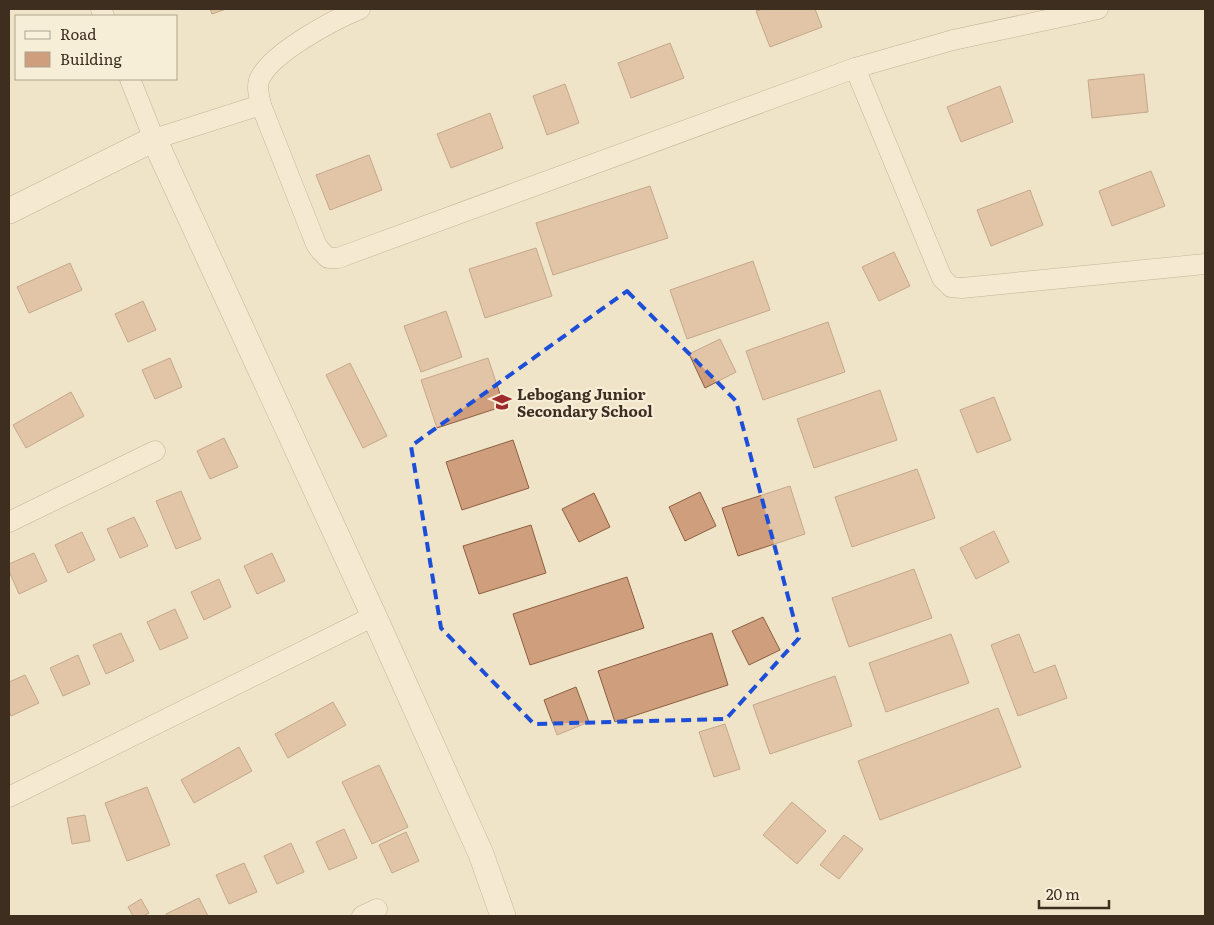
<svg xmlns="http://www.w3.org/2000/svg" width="1214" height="925" font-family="Literata,serif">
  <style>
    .building { fill: #cf9f7d; stroke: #8d5f41 }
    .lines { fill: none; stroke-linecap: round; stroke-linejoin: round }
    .minor-casing { stroke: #8d765c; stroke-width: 21 }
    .tertiary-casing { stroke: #8d765c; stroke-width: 26 }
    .minor { stroke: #faf1dc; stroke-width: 20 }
    .tertiary { stroke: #faf1dc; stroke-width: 25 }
    .marked { fill: none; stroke: #1d4ed8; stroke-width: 4; stroke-dasharray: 10 6; stroke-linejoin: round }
    .labels { text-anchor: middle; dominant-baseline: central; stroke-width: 4.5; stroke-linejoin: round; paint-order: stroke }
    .poi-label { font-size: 15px; font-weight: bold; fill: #3d2e20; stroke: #f7eed8; text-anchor: start }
  </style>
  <rect width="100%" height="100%" fill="#f0e4c8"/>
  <g class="building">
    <polygon points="210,9 226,9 212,14"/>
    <polygon points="763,9 815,9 822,27 770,47 756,11"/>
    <polygon points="670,43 684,78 631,98 618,63"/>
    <polygon points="1144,74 1148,112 1092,118 1088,80"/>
    <polygon points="565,84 579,123 547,135 533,96"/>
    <polygon points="1000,86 1013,122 961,142 947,107"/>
    <polygon points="490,113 503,148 451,168 437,134"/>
    <polygon points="369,155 382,190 330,210 316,175"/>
    <polygon points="1151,171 1165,206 1112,226 1099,191"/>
    <polygon points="650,186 668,238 553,275 536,223"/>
    <polygon points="1030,190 1043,225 991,246 977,210"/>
    <polygon points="536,248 552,296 485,318 469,269"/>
    <polygon points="894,252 910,286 879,301 862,267"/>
    <polygon points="753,261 770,310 687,339 670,290"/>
    <polygon points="70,263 82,290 29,313 17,287"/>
    <polygon points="143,301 156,330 128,342 115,314"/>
    <polygon points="446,311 462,357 421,372 404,326"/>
    <polygon points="828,322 845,372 763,400 746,351"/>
    <polygon points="720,339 736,372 705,388 689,354"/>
    <polygon points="170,358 182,387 155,399 142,370"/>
    <polygon points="488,358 504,406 437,428 421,380"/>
    <polygon points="350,363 387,436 363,448 326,375"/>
    <polygon points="880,390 897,440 814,468 797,419"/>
    <polygon points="71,392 84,416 26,448 13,425"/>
    <polygon points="994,397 1011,440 977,453 960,410"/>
    <polygon points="224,438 238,467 210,479 197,451"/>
    <polygon points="513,440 529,488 462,510 446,462"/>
    <polygon points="917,469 935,518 852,547 835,497"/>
    <polygon points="790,486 805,534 738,556 722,508"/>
    <polygon points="181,491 201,539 176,549 156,501"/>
    <polygon points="700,492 716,526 685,541 669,507"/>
    <polygon points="594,493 610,527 579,542 562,509"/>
    <polygon points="134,517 148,546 120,558 107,529"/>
    <polygon points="531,525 546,573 479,594 463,546"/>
    <polygon points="994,531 1009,562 976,579 960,548"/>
    <polygon points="82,532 95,560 68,573 55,545"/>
    <polygon points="34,553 47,581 19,594 9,571 9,564"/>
    <polygon points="272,553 285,581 257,594 244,566"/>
    <polygon points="914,569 932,618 849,647 832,598"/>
    <polygon points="627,577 644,628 530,665 513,614"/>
    <polygon points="219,579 231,607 204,620 191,592"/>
    <polygon points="175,609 188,638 160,650 147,622"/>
    <polygon points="763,617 780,650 749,665 732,631"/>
    <polygon points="121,633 134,661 106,674 93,645"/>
    <polygon points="712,633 728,685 615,722 598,671"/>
    <polygon points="951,634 969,683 886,712 869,663"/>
    <polygon points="1019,634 1034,673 1055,665 1067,698 1018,716 991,645"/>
    <polygon points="78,655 90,684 63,696 50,668"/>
    <polygon points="25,675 39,703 11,716 9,711 9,682"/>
    <polygon points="835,676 852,726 770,754 753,705"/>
    <polygon points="576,687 589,722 557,735 544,700"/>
    <polygon points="333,702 346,725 288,758 275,734"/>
    <polygon points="998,708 1021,767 880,820 858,761"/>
    <polygon points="725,724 740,769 714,777 699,732"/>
    <polygon points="239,747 252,771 194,803 181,780"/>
    <polygon points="379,765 408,827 372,844 342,782"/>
    <polygon points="147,787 170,845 127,861 105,803"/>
    <polygon points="792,802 826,831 797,864 763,835"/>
    <polygon points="85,815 90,841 72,844 67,818"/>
    <polygon points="344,829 357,858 329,870 316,842"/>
    <polygon points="406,832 419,861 392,873 379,845"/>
    <polygon points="844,835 863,849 839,879 820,865"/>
    <polygon points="291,843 304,872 277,884 264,856"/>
    <polygon points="244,863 257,892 229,904 216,875"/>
    <polygon points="199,898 208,916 167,916 166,914"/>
    <polygon points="141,899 149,913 143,916 133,916 128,907"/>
  </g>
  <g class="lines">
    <g class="minor-casing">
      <g id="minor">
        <polyline points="101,9 104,16"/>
        <polyline points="855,68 942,278 951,287 962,288 1205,264"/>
        <polyline points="130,79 154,139 261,105 316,244 320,250 328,258 338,258 855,68 953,40 1098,9"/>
        <path d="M261 105C259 96 256 86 260 78 273 52 333 20 360 9"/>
        <polyline points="9,522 155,451"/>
        <polyline points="9,797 374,616"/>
        <polyline points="362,916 377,909"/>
      </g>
    </g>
    <g class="tertiary-casing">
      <polyline id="tertiary" points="9,211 154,139 374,616 481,854 503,916"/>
    </g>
    <use href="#minor" class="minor"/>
    <use href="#tertiary" class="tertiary"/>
  </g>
  <path d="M0 0H1214V925H0ZM627 291 736 401 799 638 726 719 534 724 441 628 411 446Z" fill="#f0e4c8" fill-opacity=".55" fill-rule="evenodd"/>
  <path class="marked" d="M627 291 736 401 799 638 726 719 534 724 441 628 411 446Z"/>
  <defs>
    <g id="school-bare" transform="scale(1.5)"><path d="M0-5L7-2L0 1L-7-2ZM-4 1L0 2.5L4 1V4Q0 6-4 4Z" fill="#9e2a2b" stroke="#f7eed8" stroke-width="2.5" paint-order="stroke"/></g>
  </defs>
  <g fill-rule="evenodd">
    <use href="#school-bare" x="502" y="402"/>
  </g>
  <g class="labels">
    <g class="poi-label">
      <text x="517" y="393">Lebogang Junior<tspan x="517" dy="17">Secondary School</tspan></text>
    </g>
  </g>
  <rect width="1214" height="925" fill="none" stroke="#3d2e20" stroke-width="20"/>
  <rect x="15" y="15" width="162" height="65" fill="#f7eed8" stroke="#ada18e"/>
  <rect x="25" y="31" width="25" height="8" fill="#faf1dc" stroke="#ada18e"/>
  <text x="60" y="40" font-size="15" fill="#3d2e20">Road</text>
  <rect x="25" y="52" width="25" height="15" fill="#cf9f7d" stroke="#ada18e"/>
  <text x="60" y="65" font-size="15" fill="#3d2e20">Building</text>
  <path d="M1039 900v8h70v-8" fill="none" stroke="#3d2e20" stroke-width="2.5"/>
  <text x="1046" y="900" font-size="15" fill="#3d2e20" stroke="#f7eed8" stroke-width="4" paint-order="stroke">20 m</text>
</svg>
